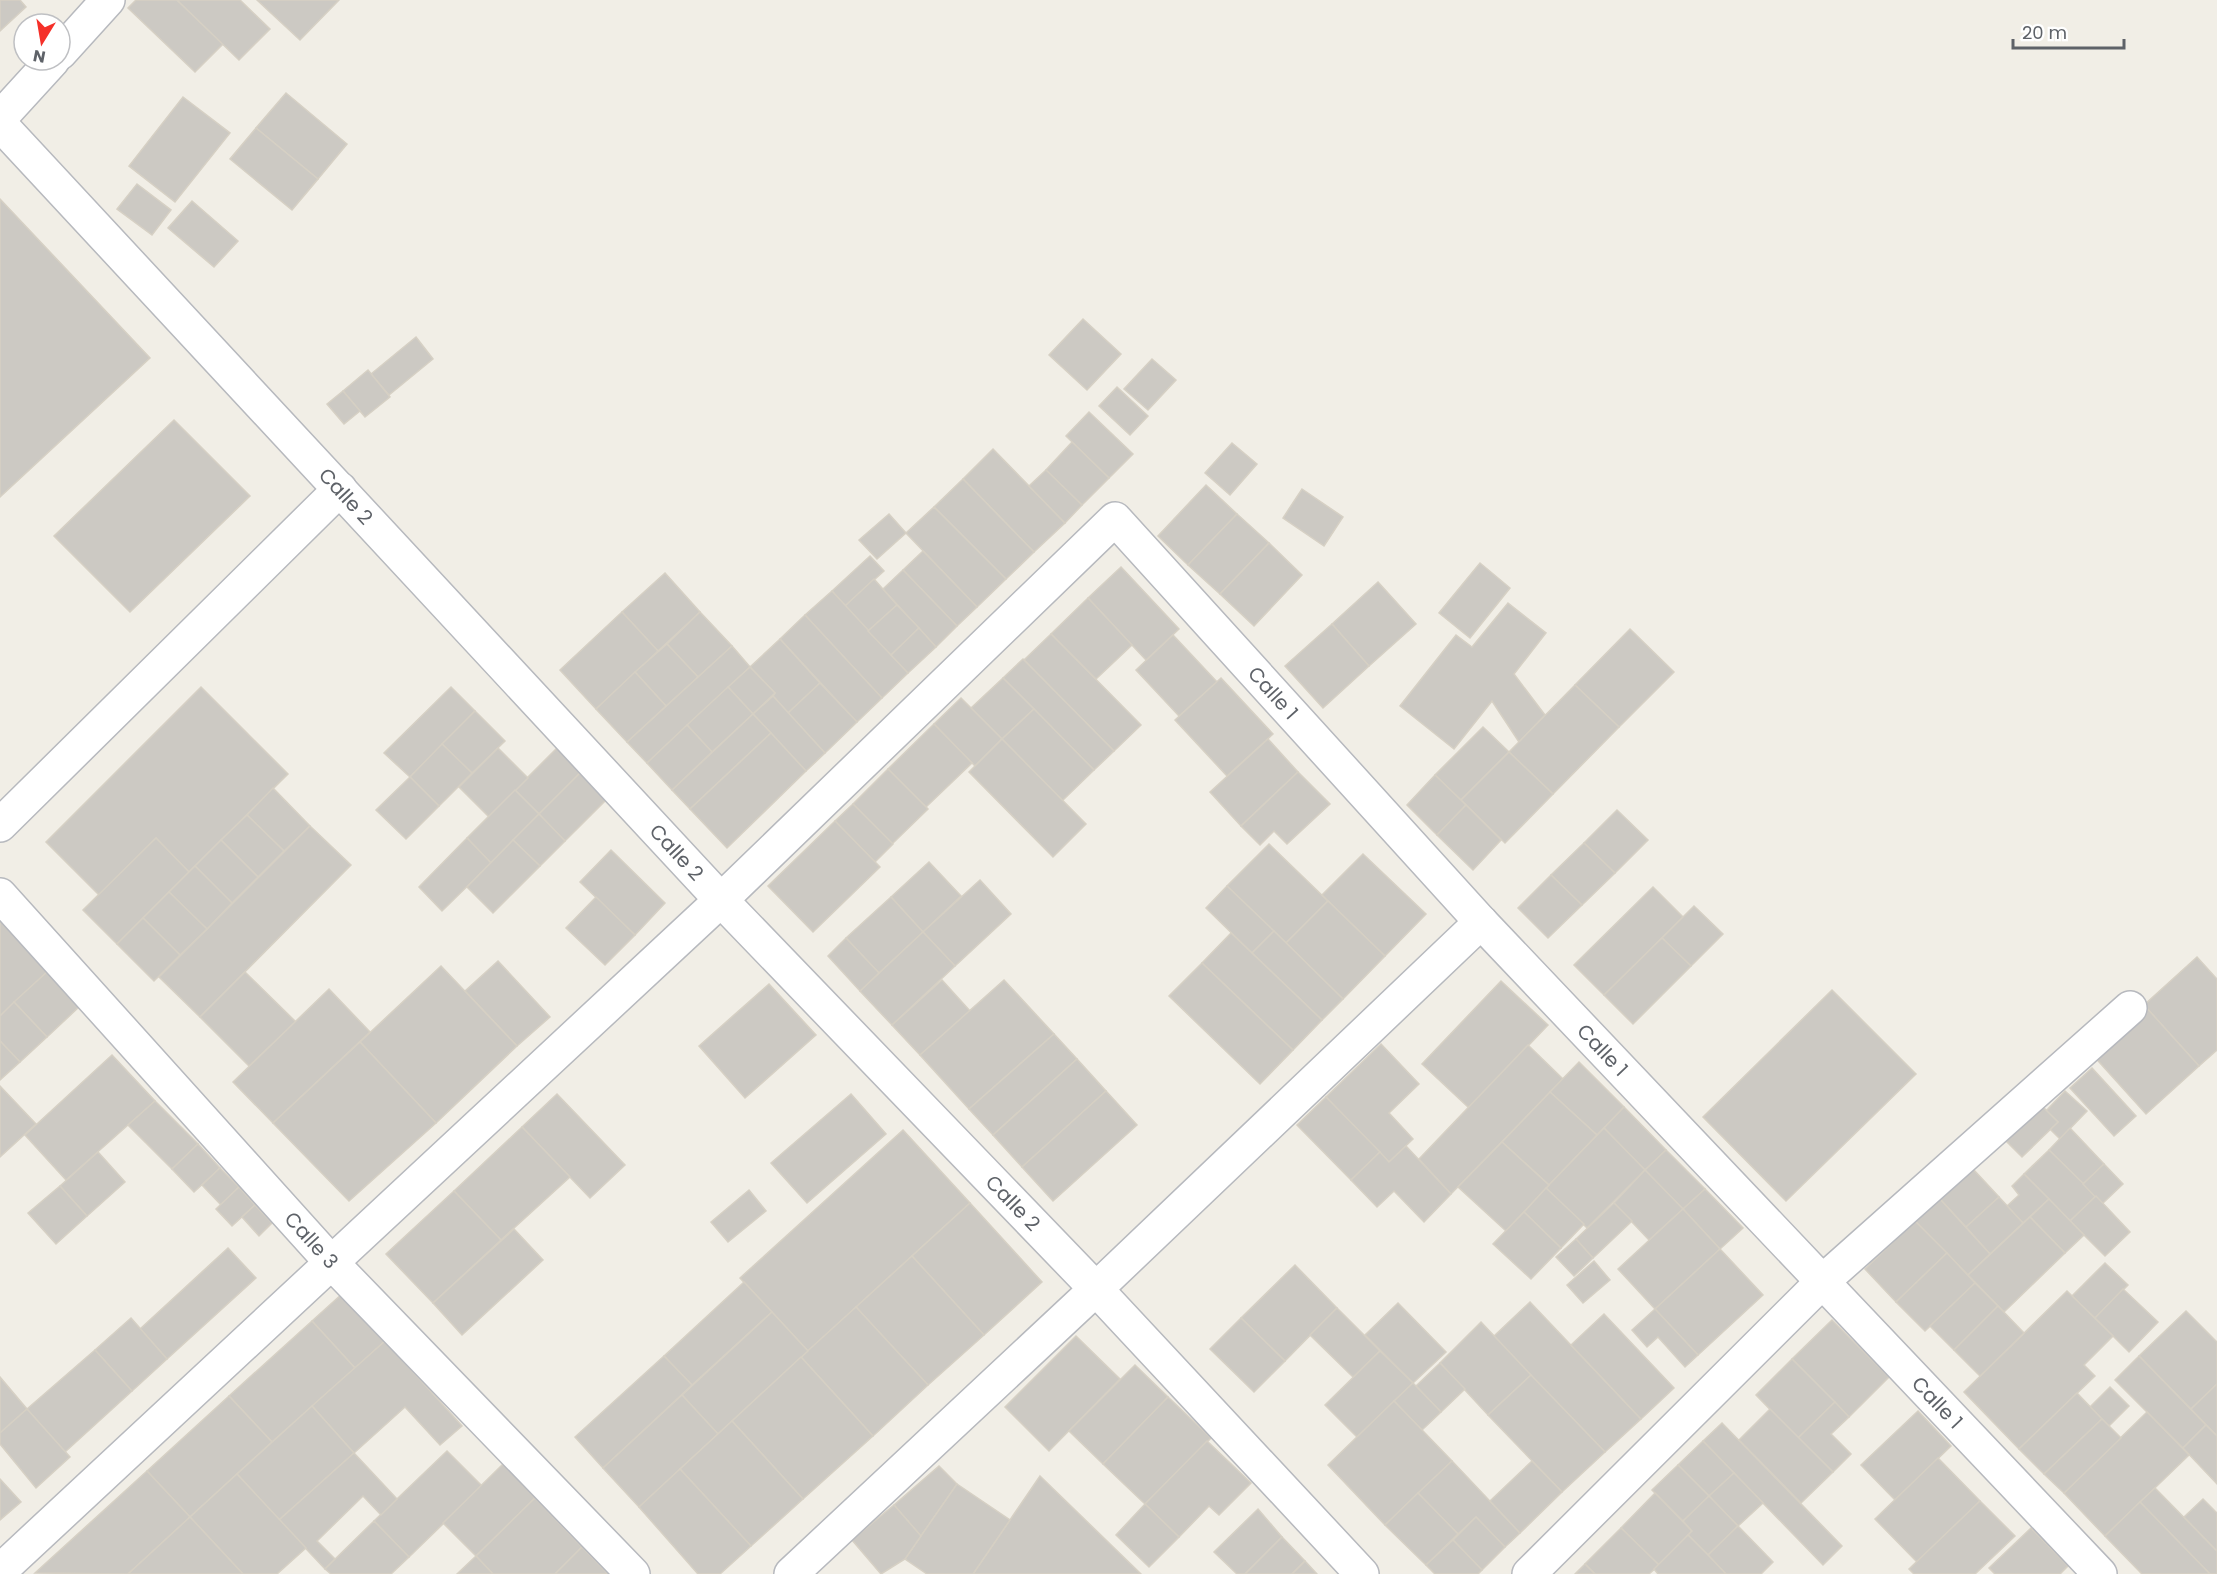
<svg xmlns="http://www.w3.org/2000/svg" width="2217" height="1574" font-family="Poppins,sans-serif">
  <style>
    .building { fill: #ccc9c3; stroke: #d6d0c4; stroke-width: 1.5 }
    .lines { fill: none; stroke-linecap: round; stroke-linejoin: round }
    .minor-casing { stroke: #b7b9be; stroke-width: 36 }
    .minor { stroke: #fff; stroke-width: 33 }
    .labels { text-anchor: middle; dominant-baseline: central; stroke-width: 4.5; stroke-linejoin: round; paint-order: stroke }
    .street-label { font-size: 20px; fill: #5e6268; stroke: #fff }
  </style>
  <rect width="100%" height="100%" fill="#f1eee6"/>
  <g class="building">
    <polygon points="0,0 20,0 26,7 0,31"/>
    <polygon points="136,0 177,0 223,44 195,72 128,8"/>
    <polygon points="177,0 240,0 270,29 239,60"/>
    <polygon points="257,0 339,0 300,40"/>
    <polygon points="286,93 347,144 318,179 256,128"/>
    <polygon points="183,97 230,133 175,202 129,166"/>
    <polygon points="256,128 318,179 292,210 230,159"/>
    <polygon points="137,184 171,210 152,235 117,209"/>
    <polygon points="0,199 150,358 0,497"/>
    <polygon points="192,201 238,241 214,267 168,228"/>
    <polygon points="1083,319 1121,354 1087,390 1049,355"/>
    <polygon points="416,337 433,359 389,395 371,374"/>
    <polygon points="1152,359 1176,380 1148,410 1124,389"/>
    <polygon points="368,370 390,397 365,417 343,391"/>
    <polygon points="1117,387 1148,416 1130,435 1099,406"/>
    <polygon points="343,391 360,411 344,424 327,404"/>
    <polygon points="1089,412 1133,454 1109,478 1066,436"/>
    <polygon points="174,420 250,496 130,612 54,536"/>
    <polygon points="1072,442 1109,478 1082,505 1046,470"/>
    <polygon points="1232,443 1257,464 1230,495 1205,473"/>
    <polygon points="993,449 1065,523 1034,552 963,479"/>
    <polygon points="1046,470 1082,505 1065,523 1029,486"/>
    <polygon points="963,479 1034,552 1006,579 934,507"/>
    <polygon points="1206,485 1237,514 1188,565 1158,536"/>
    <polygon points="1302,489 1343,517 1324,546 1283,518"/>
    <polygon points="934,507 1006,579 977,607 906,533"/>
    <polygon points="889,514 906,533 877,559 859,540"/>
    <polygon points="1237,514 1269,543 1220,594 1188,565"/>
    <polygon points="1269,543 1302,575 1254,626 1220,594"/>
    <polygon points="923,551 977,607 957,626 903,570"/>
    <polygon points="870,556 884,571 845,606 832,591"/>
    <polygon points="1480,563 1510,588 1470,638 1439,613"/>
    <polygon points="1121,567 1179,629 1146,660 1088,598"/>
    <polygon points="903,570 957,626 936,647 883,589"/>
    <polygon points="665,573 700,612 658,651 622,612"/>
    <polygon points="874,579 897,605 868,631 845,606"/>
    <polygon points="1378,582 1416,624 1369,666 1332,624"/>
    <polygon points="832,591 908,673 882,698 805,615"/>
    <polygon points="1088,598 1132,645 1096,679 1051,634"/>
    <polygon points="1508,603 1546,633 1514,674 1545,715 1519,742 1492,701 1454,749 1400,706 1456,635 1472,647"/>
    <polygon points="897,605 919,628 891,655 868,631"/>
    <polygon points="622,612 658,651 596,709 560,670"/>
    <polygon points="700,612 732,646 698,677 667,644"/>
    <polygon points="805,615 882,698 857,722 780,639"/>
    <polygon points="1332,624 1369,666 1323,708 1285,666"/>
    <polygon points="919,628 936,647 908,673 891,655"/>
    <polygon points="1630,629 1674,672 1619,727 1575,685"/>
    <polygon points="1051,634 1141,725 1114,751 1024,660"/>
    <polygon points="1173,635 1217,682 1179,716 1136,670"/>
    <polygon points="780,639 820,683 788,713 773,696 775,693 750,667"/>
    <polygon points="667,644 698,677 666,706 635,672"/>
    <polygon points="732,646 750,667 647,763 627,742"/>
    <polygon points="1023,659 1114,751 1094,770 1003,678"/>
    <polygon points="750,667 775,693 753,714 728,687"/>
    <polygon points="635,672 666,706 627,742 596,709"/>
    <polygon points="1003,678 1034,709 1002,739 971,708"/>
    <polygon points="1221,678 1273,734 1227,776 1175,720"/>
    <polygon points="820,683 857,722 825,753 788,713"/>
    <polygon points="1575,685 1619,727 1553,794 1509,752"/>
    <polygon points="201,687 288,774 189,872 156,838 99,895 46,842"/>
    <polygon points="451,687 475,711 410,777 384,753"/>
    <polygon points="728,687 753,714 712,752 687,725"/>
    <polygon points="773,696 825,753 806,771 753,714"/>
    <polygon points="961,698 1002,739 975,766 934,724"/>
    <polygon points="1034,709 1094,770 1062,801 1002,739"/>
    <polygon points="475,711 505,741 472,773 442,744"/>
    <polygon points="753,714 771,733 690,809 672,790"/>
    <polygon points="934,724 972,763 926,807 888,769"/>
    <polygon points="687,725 712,752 672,790 647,763"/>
    <polygon points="1483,727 1509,752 1461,800 1435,775"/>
    <polygon points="771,733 806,771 727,848 690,809"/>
    <polygon points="1002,739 1086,824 1053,857 969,772"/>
    <polygon points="1268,739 1298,772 1241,826 1210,792"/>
    <polygon points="563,742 587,766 539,814 515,790"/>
    <polygon points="442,744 472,773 439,806 410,777"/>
    <polygon points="498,748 528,778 489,817 459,787"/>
    <polygon points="1509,752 1553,794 1505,843 1461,800"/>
    <polygon points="888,769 928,809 892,844 853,804"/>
    <polygon points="1298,772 1330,804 1287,844 1274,831 1260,845 1241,826"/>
    <polygon points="580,773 607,799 565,841 539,814"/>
    <polygon points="1435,775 1466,805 1437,835 1407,805"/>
    <polygon points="410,777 439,806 406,839 376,810"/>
    <polygon points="273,788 310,826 284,851 247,815"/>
    <polygon points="515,790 539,814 491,863 467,838"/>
    <polygon points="853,804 893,844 875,862 835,821"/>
    <polygon points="1466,805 1501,840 1473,870 1437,835"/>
    <polygon points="1617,810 1648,840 1615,873 1584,843"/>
    <polygon points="539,814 565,841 540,866 513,840"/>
    <polygon points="247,815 284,851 258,877 221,840"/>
    <polygon points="835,821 880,867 813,932 768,886"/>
    <polygon points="310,826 351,865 200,1017 159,977"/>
    <polygon points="156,838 189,872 117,944 83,910"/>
    <polygon points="467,838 491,863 442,911 419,887"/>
    <polygon points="221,840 258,877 232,903 195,866"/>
    <polygon points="513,840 540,866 493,913 467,887"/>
    <polygon points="1584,843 1615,873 1582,905 1551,875"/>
    <polygon points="1269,844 1328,901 1286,943 1227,886"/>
    <polygon points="611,850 665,903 635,935 580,882"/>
    <polygon points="1363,854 1426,914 1385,956 1322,895"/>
    <polygon points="929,862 961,896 923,932 891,897"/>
    <polygon points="195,866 232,903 207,929 169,892"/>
    <polygon points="1551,875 1582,905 1548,938 1518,908"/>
    <polygon points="980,880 1011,914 955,966 923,932"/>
    <polygon points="1227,886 1274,931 1252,953 1206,908"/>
    <polygon points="1653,887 1683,917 1604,995 1574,965"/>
    <polygon points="169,892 207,929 180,955 143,918"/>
    <polygon points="596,897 635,935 605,965 566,928"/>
    <polygon points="891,897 923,932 879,973 846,938"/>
    <polygon points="1328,901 1385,956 1343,999 1286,943"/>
    <polygon points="1694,906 1723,934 1691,966 1662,938"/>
    <polygon points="143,918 180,955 154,981 117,944"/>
    <polygon points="0,921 48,971 0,1016"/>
    <polygon points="1274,931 1343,999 1322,1020 1252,953"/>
    <polygon points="923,932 955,966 892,1025 860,991"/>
    <polygon points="1231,933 1322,1020 1293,1050 1202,963"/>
    <polygon points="846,938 879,973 860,991 828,956"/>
    <polygon points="1662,938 1691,966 1633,1024 1604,995"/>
    <polygon points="2197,957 2217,979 2217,1050 2199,1066 2144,1005"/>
    <polygon points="498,961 550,1017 517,1046 465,991"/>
    <polygon points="1202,963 1293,1050 1260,1084 1169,996"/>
    <polygon points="441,966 517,1046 436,1123 360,1042"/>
    <polygon points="48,971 80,1006 47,1037 14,1002"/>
    <polygon points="245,972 296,1022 249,1066 200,1017"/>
    <polygon points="942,980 970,1011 920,1055 892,1025"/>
    <polygon points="1004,980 1054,1034 969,1109 920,1055"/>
    <polygon points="1501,981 1548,1025 1469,1108 1422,1064"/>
    <polygon points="769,984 816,1035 745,1098 699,1046"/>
    <polygon points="329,989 370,1032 273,1123 233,1082"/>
    <polygon points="1832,990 1916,1074 1786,1201 1703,1117"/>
    <polygon points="14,1002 47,1037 20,1062 0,1041 0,1016"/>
    <polygon points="2144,1005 2199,1066 2146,1114 2091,1053"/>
    <polygon points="1054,1034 1077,1059 993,1135 969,1109"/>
    <polygon points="0,1041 20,1062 0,1080"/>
    <polygon points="360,1042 436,1123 349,1201 273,1123"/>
    <polygon points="1381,1044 1419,1084 1389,1113 1413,1139 1389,1162 1326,1097"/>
    <polygon points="1528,1045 1563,1079 1451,1194 1419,1159"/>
    <polygon points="112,1055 155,1101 66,1180 25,1135"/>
    <polygon points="1077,1059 1106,1091 1022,1167 993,1135"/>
    <polygon points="1579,1062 1624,1107 1597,1135 1550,1092"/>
    <polygon points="2092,1068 2136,1116 2114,1136 2070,1088"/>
    <polygon points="0,1086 36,1124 0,1157"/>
    <polygon points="1106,1091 1137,1125 1053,1201 1022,1167"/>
    <polygon points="2065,1091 2087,1111 2060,1139 2050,1129 2058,1122 2046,1111"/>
    <polygon points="1550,1092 1597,1135 1549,1185 1502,1142"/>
    <polygon points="557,1094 625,1165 590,1198 522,1127"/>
    <polygon points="851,1094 886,1134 807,1203 771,1163"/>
    <polygon points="1326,1097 1380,1152 1351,1180 1297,1125"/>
    <polygon points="155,1101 198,1144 172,1169 128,1125"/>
    <polygon points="2041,1105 2058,1122 2022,1157 2006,1141"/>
    <polygon points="1624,1107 1666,1150 1645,1170 1604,1128"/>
    <polygon points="522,1127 570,1177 501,1240 454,1191"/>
    <polygon points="1604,1128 1645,1170 1587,1228 1546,1188"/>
    <polygon points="2070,1128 2104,1164 2083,1184 2049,1150"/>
    <polygon points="903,1130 970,1203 808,1351 740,1278"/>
    <polygon points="1502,1142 1549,1185 1506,1231 1458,1187"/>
    <polygon points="198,1144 220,1168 194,1192 172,1169"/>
    <polygon points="1406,1146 1451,1194 1424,1222 1394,1191 1377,1207 1351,1180 1380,1152 1389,1162"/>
    <polygon points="1666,1150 1705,1189 1683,1209 1645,1170"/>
    <polygon points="2049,1150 2096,1196 2070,1221 2024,1174"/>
    <polygon points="98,1152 125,1182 87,1216 60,1186"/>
    <polygon points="2104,1164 2123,1184 2102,1204 2083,1184"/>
    <polygon points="220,1168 239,1187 221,1205 202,1185"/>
    <polygon points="1973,1169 1999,1197 1966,1227 1940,1199"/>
    <polygon points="1645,1170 1683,1209 1649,1240 1614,1203"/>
    <polygon points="2024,1174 2049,1199 2023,1223 2007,1206 2019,1195 2012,1186"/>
    <polygon points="60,1186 87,1216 56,1244 28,1213"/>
    <polygon points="239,1187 255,1205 232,1226 216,1209"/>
    <polygon points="1546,1188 1584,1224 1561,1248 1524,1212"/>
    <polygon points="1705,1189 1743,1228 1720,1249 1683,1209"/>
    <polygon points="749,1190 766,1211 728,1242 711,1222"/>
    <polygon points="454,1191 501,1240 433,1303 386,1254"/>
    <polygon points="2096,1196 2130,1232 2105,1256 2070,1221"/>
    <polygon points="1999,1197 2023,1223 1990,1254 1966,1227"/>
    <polygon points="1940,1199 1990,1254 1968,1275 1915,1221"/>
    <polygon points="2049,1199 2084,1235 2065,1253 2030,1217"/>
    <polygon points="970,1203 1042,1282 984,1335 912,1256"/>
    <polygon points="1614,1203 1632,1221 1593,1258 1576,1239"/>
    <polygon points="255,1205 272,1223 259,1236 242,1217"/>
    <polygon points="1683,1209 1720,1249 1655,1309 1618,1269"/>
    <polygon points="1524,1212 1561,1248 1531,1279 1493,1244"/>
    <polygon points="2030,1217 2065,1253 2004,1312 1968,1275"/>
    <polygon points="1915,1221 1947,1253 1896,1302 1865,1269"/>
    <polygon points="514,1229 543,1260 462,1335 433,1303"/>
    <polygon points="1576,1239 1593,1258 1574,1276 1556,1257"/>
    <polygon points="228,1248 256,1278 167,1359 140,1329"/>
    <polygon points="1720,1249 1763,1295 1698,1355 1655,1309"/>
    <polygon points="1947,1253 1975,1283 1925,1331 1896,1302"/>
    <polygon points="912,1256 984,1335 928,1385 856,1307"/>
    <polygon points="1594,1261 1610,1280 1583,1303 1567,1285"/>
    <polygon points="2105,1263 2128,1285 2095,1318 2072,1296"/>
    <polygon points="1295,1265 1337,1308 1285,1361 1241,1318"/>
    <polygon points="744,1282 772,1312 692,1385 664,1356"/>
    <polygon points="1975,1283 1998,1306 1954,1350 1930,1326"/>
    <polygon points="2123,1289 2158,1322 2129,1352 2095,1318"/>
    <polygon points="2067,1291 2113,1336 2084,1365 2095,1376 2019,1449 1964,1392"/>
    <polygon points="343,1293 385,1341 355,1368 312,1321"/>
    <polygon points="1530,1302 1641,1419 1605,1452 1493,1337"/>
    <polygon points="1398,1303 1446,1352 1413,1383 1365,1335"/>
    <polygon points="1998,1306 2024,1333 1980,1376 1954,1350"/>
    <polygon points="856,1307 928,1385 873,1436 801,1357"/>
    <polygon points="1337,1308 1380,1351 1353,1377 1310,1335"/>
    <polygon points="1655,1309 1698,1355 1685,1367 1658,1337 1647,1347 1632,1330"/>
    <polygon points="2186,1311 2217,1342 2217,1384 2191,1409 2139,1356"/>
    <polygon points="772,1312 808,1351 718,1434 682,1395"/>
    <polygon points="1604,1314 1674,1388 1641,1419 1571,1345"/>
    <polygon points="131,1318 167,1359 132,1391 95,1350"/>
    <polygon points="1241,1318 1285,1361 1254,1392 1210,1349"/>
    <polygon points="1832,1320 1889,1377 1849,1417 1792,1359"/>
    <polygon points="312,1321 355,1368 272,1442 229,1396"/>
    <polygon points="1481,1322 1531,1375 1488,1415 1440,1363"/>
    <polygon points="1076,1336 1120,1379 1049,1451 1005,1407"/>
    <polygon points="385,1341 462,1426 440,1445 405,1407 354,1453 312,1406"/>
    <polygon points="95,1350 132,1391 65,1452 27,1409"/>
    <polygon points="1380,1351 1413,1383 1357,1437 1325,1405"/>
    <polygon points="664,1356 692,1385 603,1468 575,1437"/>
    <polygon points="2139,1356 2206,1425 2183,1448 2115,1380"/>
    <polygon points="801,1357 873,1436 803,1499 732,1421"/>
    <polygon points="1792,1359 1835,1402 1798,1438 1756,1395"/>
    <polygon points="1440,1363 1465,1389 1441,1412 1416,1386"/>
    <polygon points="1135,1365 1168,1397 1103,1464 1069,1431"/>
    <polygon points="1531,1375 1605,1452 1562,1492 1488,1415"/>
    <polygon points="0,1377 27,1409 0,1433"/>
    <polygon points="1413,1383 1441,1412 1422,1430 1394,1401"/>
    <polygon points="2217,1384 2217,1436 2191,1409"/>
    <polygon points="2110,1387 2129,1406 2109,1426 2090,1407"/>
    <polygon points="2077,1393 2102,1419 2044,1474 2019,1449"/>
    <polygon points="682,1395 718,1434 639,1507 603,1468"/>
    <polygon points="229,1396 272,1442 190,1517 147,1471"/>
    <polygon points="1168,1397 1211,1438 1145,1504 1103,1464"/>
    <polygon points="1394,1401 1452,1461 1385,1525 1328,1465"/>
    <polygon points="1835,1402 1849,1417 1831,1434 1851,1454 1833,1472 1798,1438"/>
    <polygon points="312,1406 354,1453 279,1520 237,1474"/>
    <polygon points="27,1409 70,1457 36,1488 0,1444 0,1433"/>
    <polygon points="1770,1409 1833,1472 1801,1503 1739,1440"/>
    <polygon points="1918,1411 1951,1446 1895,1500 1861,1465"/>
    <polygon points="2147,1412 2189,1455 2105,1536 2064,1493"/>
    <polygon points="2102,1419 2121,1438 2064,1493 2044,1474"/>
    <polygon points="732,1421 803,1499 751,1546 680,1469"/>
    <polygon points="1722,1423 1842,1546 1823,1565 1703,1441"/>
    <polygon points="2206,1425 2217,1436 2217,1484 2183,1448"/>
    <polygon points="1207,1441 1251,1483 1219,1515 1209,1506 1179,1537 1145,1504"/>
    <polygon points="1703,1441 1734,1473 1709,1496 1678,1465"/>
    <polygon points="447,1451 482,1486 409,1557 374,1521"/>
    <polygon points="354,1453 397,1499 381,1515 363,1496 317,1541 335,1559 325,1569 279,1520"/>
    <polygon points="1938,1458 1980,1501 1917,1562 1875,1519"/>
    <polygon points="1452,1461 1520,1533 1505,1547 1476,1517 1458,1534 1418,1493"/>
    <polygon points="1532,1461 1562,1492 1520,1533 1490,1501"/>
    <polygon points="503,1464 535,1498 476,1556 443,1523"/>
    <polygon points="1678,1465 1709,1496 1683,1521 1652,1490"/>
    <polygon points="939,1466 957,1484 921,1536 894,1505"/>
    <polygon points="680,1469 751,1546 720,1574 698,1574 639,1507"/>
    <polygon points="147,1471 190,1517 128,1574 35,1573"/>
    <polygon points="1734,1473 1763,1503 1738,1526 1709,1496"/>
    <polygon points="237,1474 306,1548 277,1574 243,1574 190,1517"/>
    <polygon points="1040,1476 1141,1574 973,1574"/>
    <polygon points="0,1479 21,1502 0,1520"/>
    <polygon points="957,1484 1010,1520 973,1574 927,1574 905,1559"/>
    <polygon points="2155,1488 2217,1551 2217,1574 2210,1574 2140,1502"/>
    <polygon points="1418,1493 1458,1534 1426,1565 1385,1525"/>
    <polygon points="1655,1493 1692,1531 1659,1565 1621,1528"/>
    <polygon points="1709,1496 1738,1526 1708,1555 1688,1535 1692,1531 1683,1521"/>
    <polygon points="535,1498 582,1547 555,1574 493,1574 476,1556"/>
    <polygon points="2203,1499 2217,1513 2217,1551 2184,1517"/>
    <polygon points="1980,1501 2015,1536 1975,1574 1914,1574 1909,1569"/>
    <polygon points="2140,1502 2210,1574 2142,1574 2105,1536"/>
    <polygon points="1145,1504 1179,1537 1149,1567 1116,1535"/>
    <polygon points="894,1505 921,1536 905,1559 881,1574 852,1540"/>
    <polygon points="1258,1509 1282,1537 1245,1574 1237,1574 1214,1552"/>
    <polygon points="190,1517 243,1574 128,1574"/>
    <polygon points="1476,1517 1505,1547 1482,1570 1453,1540"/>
    <polygon points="374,1521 409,1557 391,1574 331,1574 325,1569"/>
    <polygon points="1738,1526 1773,1562 1761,1574 1726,1574 1708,1555"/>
    <polygon points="1621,1528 1659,1565 1649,1574 1595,1574 1585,1564"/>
    <polygon points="2031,1528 2068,1566 2060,1574 1995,1574 1989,1568"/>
    <polygon points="1688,1535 1708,1555 1726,1574 1658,1574 1654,1569"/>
    <polygon points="1282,1537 1305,1561 1292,1574 1245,1574"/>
    <polygon points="1453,1540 1482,1570 1478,1574 1435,1574 1426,1565"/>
    <polygon points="582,1547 608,1574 555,1574"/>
    <polygon points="476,1556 493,1574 457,1574"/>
    <polygon points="1305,1561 1317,1574 1292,1574"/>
    <polygon points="1585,1564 1595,1574 1575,1574"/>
  </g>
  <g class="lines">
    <g class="minor-casing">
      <g id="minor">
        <polyline points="60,53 108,0"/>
        <polyline points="0,118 53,60"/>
        <path id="s1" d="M0 124 721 900 1096 1289 1362 1574"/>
        <polyline points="0,825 340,489"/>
        <path id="s2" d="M0 895 331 1262 633 1574"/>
        <path id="s3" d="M0 1571 721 900 1115 519 1481 922 2100 1574"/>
        <polyline points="791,1574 1096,1289 1481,922"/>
        <polyline points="1529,1574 1823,1281 2130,1008"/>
      </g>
    </g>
    <use href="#minor" class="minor"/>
  </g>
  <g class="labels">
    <g class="street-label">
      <text stroke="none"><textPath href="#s1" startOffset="508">Calle 2</textPath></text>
      <text stroke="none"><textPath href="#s3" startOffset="1768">Calle 1</textPath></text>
      <text stroke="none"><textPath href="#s1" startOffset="994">Calle 2</textPath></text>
      <text stroke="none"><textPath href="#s3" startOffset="2254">Calle 1</textPath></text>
      <text stroke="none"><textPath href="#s1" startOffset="1480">Calle 2</textPath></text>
      <text stroke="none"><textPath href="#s2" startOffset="465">Calle 3</textPath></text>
      <text stroke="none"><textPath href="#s3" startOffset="2740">Calle 1</textPath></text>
    </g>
  </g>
  <g transform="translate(42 42) rotate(191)"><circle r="28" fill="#ffffff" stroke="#bfc0c3" stroke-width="1.5"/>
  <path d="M0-4.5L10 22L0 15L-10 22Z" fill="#f53029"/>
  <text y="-9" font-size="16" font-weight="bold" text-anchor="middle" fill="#5e6268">N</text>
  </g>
  <path d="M2013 39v9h111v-9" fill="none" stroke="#5e6268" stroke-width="3"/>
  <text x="2022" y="39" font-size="18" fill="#5e6268" stroke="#ffffff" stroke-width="4.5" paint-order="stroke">20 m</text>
</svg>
